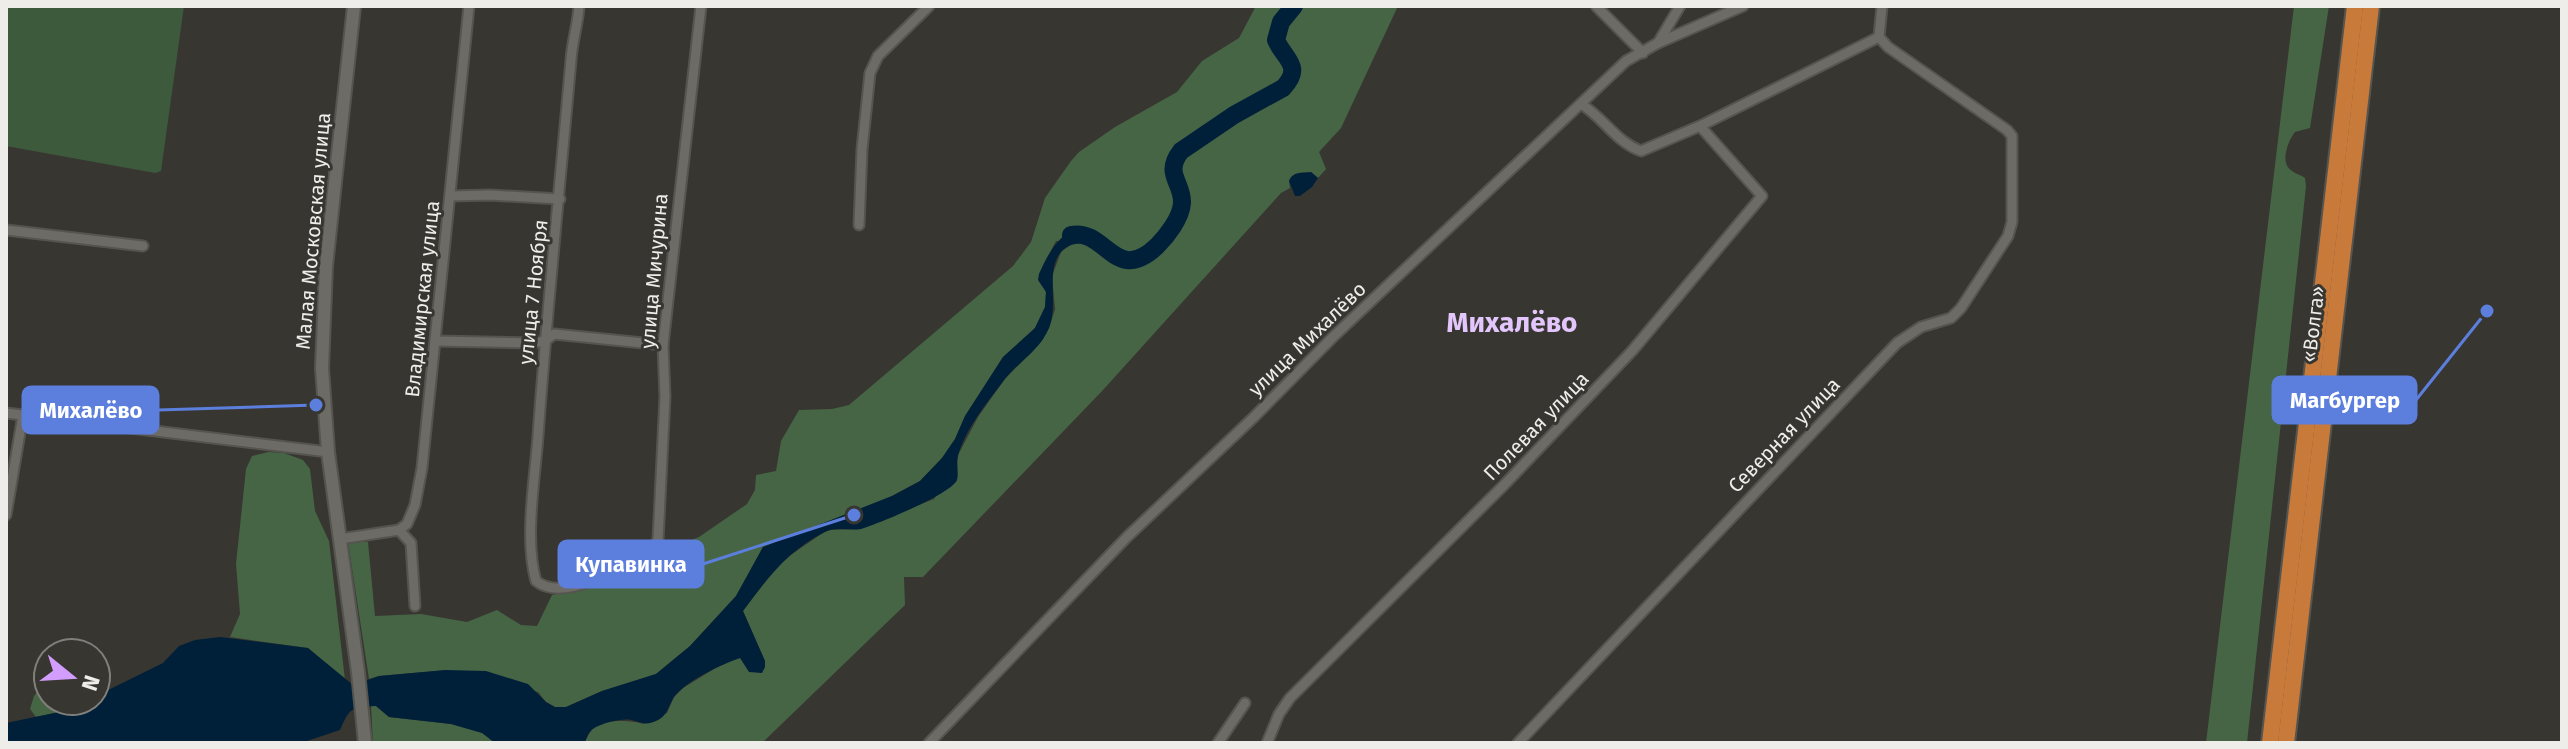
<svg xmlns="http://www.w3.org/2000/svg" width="2568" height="749" font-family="'Fira Sans',sans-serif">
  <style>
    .green { fill: #3e5a3d }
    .forest { fill: #466545 }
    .water { fill: #00203a }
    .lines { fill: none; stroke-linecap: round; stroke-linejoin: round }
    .river { stroke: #00203a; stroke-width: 18 }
    .minor-casing { stroke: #55544f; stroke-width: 13 }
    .secondary-casing { stroke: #55544f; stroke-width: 16 }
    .trunk-casing { stroke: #55544f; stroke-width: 20 }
    .minor { stroke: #6d6b66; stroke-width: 9 }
    .secondary { stroke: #6d6b66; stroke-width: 12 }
    .trunk { stroke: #c87a3b; stroke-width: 16 }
    .labels { text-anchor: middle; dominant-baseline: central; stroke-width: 6; stroke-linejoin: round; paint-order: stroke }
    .street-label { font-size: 20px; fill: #eeedea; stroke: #373631 }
    .district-label { font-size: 28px; font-weight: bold; fill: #e3c6fc; stroke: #373631 }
    .leader { fill: none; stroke: #5c7edd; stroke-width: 3 }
    .callout-dot { fill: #5c7edd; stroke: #373631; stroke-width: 3 }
    .callout { fill: #5c7edd; stroke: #5c7edd; stroke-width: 3 }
    .callout-label { font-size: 22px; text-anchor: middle; font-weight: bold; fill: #fff }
  </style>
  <rect width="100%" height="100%" fill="#373631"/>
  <polygon class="green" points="6,6 184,6 161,171 155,173 6,146"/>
  <g class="forest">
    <path d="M1256 6H1398L1341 128 1319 152 1326 169 1318 178 1311 172 1289 181 1290 188 1281 193 1103 390 923 577H904L905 605 762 743H584C587 739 588 734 591 731 600 718 631 720 644 724L667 713 674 697 683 688 722 664 740 658 765 661 743 611 779 563 827 530 858 529 934 499 956 469 958 455 978 417 1004 380 1041 342 1049 328 1055 309 1052 276 1061 252 1072 244 1089 241H1056L1039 274 1046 292 1045 307 1035 328 1003 357 965 416 955 439 942 458 920 481 892 496 763 547 736 596 690 646 656 674 602 691 566 707H555L546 702 538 692 446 670 379 676 369 679 348 542H368L375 616 421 614 467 622 497 610 521 625 537 626 552 595 603 583 651 557 699 537 747 504 755 490 756 475 776 471 781 441 799 410 832 409 849 405 1013 266 1031 242 1045 198 1071 161 1079 152 1115 127 1177 92 1202 61 1239 38Z"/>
    <path d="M2294 6H2329L2310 128 2295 132C2288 141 2279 163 2292 171 2296 174 2301 175 2305 178L2306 186 2247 743H2206Z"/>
    <polygon points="268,452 284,453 303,460 310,469 315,511 329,541 345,680 308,648 230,637 240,614 236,564 246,469 252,456"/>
    <polygon points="45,682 48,682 48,701 86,701 64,711 36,717 30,709 34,696"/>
    <polygon points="371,706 376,706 389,717 451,724 483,733 495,743 373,743"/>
  </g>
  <g class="water">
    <path d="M1311 172 1318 178 1312 187 1300 196H1295L1289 181C1293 171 1302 173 1311 172Z"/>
    <path d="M1081 226 1091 229 1094 239C1083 244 1069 242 1061 252 1045 271 1059 304 1049 328 1039 352 1016 363 1002 383 986 404 965 430 958 456 956 463 959 473 957 480 951 494 878 524 861 529 849 531 837 526 825 532 788 550 767 579 743 611L765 661V667L762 673 749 672 740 658C722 664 686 681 674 697 668 706 668 716 656 721 646 726 640 722 631 720 623 718 595 724 590 732 587 735 587 739 584 743H495L482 733 451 724 389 717 376 706C351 708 350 707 340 730L301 743H6V723L64 711 86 701H96V696L163 663 179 646 195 640 220 637 308 648 353 685 379 676 446 670 486 671 528 684 546 702 555 707H566L602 691 656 674 690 646 736 596 763 547 892 496 920 481 942 458 955 439 965 416 1003 357 1035 328 1045 307 1046 292 1038 280 1039 274C1048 254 1058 234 1081 226Z"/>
  </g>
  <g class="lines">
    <path class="river" d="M1071 235C1106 228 1115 286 1157 246 1167 236 1181 218 1182 203 1183 182 1163 174 1181 151L1234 115 1283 88C1304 66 1284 59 1276 40L1281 22 1294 6"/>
    <g class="minor-casing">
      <g id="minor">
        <path d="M579 6C578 24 572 42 571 60 560 185 547 310 538 436 535 479 524 539 536 581 566 605 627 563 654 546L658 540 665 397 663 345 701 6"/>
        <polyline points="1596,6 1643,53"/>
        <polyline points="1658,43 1680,6"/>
        <path d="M1581 104C1604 118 1616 142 1641 151L1700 126 1879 37"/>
        <polyline points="451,196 490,195 560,199"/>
        <polyline points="859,225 862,149 870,73 878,56 929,6"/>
        <polyline points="6,230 143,246"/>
        <polyline points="436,341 534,343 545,341 554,334 663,345"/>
        <polyline points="6,413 328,452"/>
        <polyline points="6,515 23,415"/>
        <polyline points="399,530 411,543 415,606"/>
        <polyline points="340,539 399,530 407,524 415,505 422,468 469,6"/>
        <polyline points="929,743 1127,537 1254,417 1334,336 1626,61 1658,43 1743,6"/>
        <polyline points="1218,743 1245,703"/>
        <polyline points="1267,743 1279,714 1290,698 1505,484 1632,351 1762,196 1700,126"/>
        <polyline points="1518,743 1897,343 1921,327 1951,318 1961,308 2008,236 2012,222 2012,136 2007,130 1888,47 1879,37 1882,6"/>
      </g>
    </g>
    <g class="secondary-casing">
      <polyline id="secondary" points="354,6 326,266 322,368 328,452 358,672 365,743"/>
    </g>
    <g class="trunk-casing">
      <g id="trunk">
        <polyline points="2270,743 2355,6"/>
        <polyline points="2286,743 2371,6"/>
      </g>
    </g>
    <use href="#minor" class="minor"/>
    <use href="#secondary" class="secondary"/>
    <use href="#trunk" class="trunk"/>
  </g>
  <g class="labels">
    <g class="street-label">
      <text transform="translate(313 231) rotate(-85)">Малая Московская улица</text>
      <text transform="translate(654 271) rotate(-85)">улица Мичурина</text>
      <text transform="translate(533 292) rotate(-84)">улица 7 Ноября</text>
      <text transform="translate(422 299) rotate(-84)">Владимирская улица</text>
      <text transform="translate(2313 324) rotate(-83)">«Волга»</text>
      <text transform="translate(1307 339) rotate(-44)">улица Михалёво</text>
      <text transform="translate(1536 426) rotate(-46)">Полевая улица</text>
      <text transform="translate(1784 435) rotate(-46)">Северная улица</text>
    </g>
    <g class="district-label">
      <text x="1512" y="322">Михалёво</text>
    </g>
  </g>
  <path class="leader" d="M2487 311L2416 400M316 405L158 410M854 515L703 564"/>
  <g class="callout-dot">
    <circle cx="2487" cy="311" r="8"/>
    <circle cx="316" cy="405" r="8"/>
    <circle cx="854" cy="515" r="8"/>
  </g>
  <g class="callout">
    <rect x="2273" y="377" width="143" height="46" rx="8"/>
    <rect x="23" y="387" width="135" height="46" rx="8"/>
    <rect x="559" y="541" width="144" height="46" rx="8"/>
  </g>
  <g class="callout-label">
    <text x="2345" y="408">Магбургер</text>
    <text x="91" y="418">Михалёво</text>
    <text x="631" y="572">Купавинка</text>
  </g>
  <rect width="2568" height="749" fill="none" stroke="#eeedea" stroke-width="16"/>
  <g transform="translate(72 677) rotate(108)"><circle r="38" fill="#373631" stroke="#807f7b" stroke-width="2"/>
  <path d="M0-6L14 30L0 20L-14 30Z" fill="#d29dfd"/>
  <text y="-12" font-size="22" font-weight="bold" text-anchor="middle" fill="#eeedea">N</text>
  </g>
</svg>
